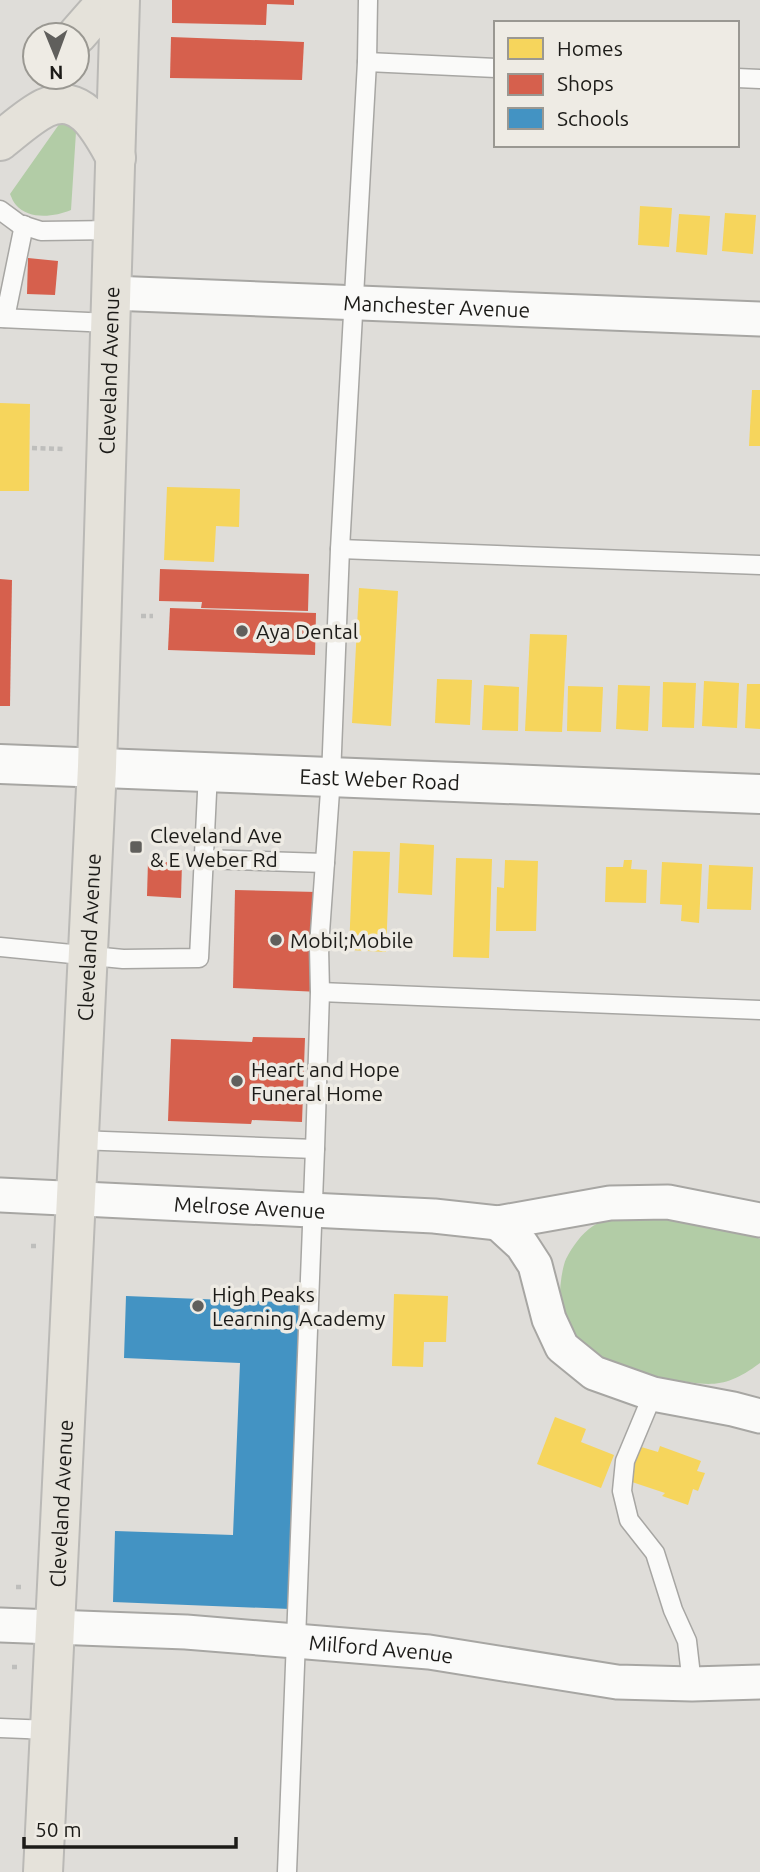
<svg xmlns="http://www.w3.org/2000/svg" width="760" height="1872" font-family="Ubuntu,sans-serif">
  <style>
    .green { fill: #b2cca6 }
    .homes { fill: #f6d55c }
    .shops { fill: #d6604d }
    .schools { fill: #4393c3 }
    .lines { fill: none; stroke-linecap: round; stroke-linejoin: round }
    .service-casing { stroke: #a7a6a3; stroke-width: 21 }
    .minor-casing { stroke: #a7a6a3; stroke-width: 37 }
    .tertiary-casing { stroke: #a7a6a3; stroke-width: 42 }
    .primary-casing { stroke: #bab9b6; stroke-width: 42 }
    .path { stroke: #bebebc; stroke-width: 4.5; stroke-dasharray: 5 3.5; stroke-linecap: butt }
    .service { stroke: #fafaf9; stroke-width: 18 }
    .minor { stroke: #fafaf9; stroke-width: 33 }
    .tertiary { stroke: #fafaf9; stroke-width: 38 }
    .primary { stroke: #e5e2da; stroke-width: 38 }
    .poi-dot { fill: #605f5c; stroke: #eeebe4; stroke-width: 2.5 }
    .labels { text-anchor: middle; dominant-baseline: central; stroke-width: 7; stroke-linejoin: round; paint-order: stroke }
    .street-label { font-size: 21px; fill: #1c1b18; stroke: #eeebe4 }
    .poi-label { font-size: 21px; fill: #1c1b18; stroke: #eeebe4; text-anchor: start }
  </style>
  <rect width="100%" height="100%" fill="#dfddd9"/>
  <g class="green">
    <path d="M69 121 76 132 71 210C54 217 29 220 16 205 13 202 12 198 10 194L60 123Z"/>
    <path d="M651 1217 728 1225 760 1239V1363C725 1389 711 1386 669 1379 645 1375 614 1369 593 1354 582 1345 565 1326 561 1312 558 1300 561 1270 566 1259 572 1247 582 1233 593 1226 607 1217 635 1218 651 1217Z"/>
  </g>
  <g class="homes">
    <polygon points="640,206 672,208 669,247 638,245"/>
    <polygon points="725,213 756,215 753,254 722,251"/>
    <polygon points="679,214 710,216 707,255 676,252"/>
    <polygon points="752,390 760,390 760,446 749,446"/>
    <polygon points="0,403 30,404 29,491 0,491"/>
    <polygon points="167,487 240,489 239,527 216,526 214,562 164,560"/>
    <polygon points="359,588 398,591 391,726 352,723"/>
    <polygon points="530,634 567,635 562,732 525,731"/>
    <polygon points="437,679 472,680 470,725 435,723"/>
    <polygon points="704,681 739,683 737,728 702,726"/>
    <polygon points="663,682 696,683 694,728 662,727"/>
    <polygon points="747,684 760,684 760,729 745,728"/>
    <polygon points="484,685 519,687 518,731 482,730"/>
    <polygon points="618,685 650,686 648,731 616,729"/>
    <polygon points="568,686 603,687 601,732 567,731"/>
    <polygon points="400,843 434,845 432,895 398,893"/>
    <polygon points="353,851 390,852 386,952 349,950"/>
    <polygon points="456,858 492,859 489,958 453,957"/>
    <polygon points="505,860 538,861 536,931 496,931 497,887 504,888"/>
    <polygon points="624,860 632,860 631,869 647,870 646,903 605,902 606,867 623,867"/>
    <polygon points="662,862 702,864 699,923 681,921 682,905 660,904"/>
    <polygon points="709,865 753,867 751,910 707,909"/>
    <polygon points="394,1294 448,1296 446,1342 424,1342 423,1367 392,1366"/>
    <polygon points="555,1417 586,1429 581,1442 614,1455 601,1488 537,1464"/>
    <polygon points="638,1446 658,1452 660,1446 701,1461 697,1471 705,1473 698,1491 693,1489 688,1505 662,1496 665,1493 626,1480"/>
  </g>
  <g class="shops">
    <polygon points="172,0 294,0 294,5 267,4 266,25 172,23"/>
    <polygon points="171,37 304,42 302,80 170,78"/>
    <polygon points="28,258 58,261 55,295 27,294"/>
    <polygon points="160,569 309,574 308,611 201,608 202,602 159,601"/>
    <polygon points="0,579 12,580 10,706 0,706"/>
    <polygon points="170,608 316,613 315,655 168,650"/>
    <polygon points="148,861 182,863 181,898 147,896"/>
    <polygon points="235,890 317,892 320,992 233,988"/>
    <polygon points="253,1037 305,1038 302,1122 252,1120 251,1124 168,1121 171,1039 252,1042"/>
  </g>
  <polygon class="schools" points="126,1296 303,1303 290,1609 113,1602 115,1531 233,1535 240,1363 124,1358"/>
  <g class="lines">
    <g class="service-casing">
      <g id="service">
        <polyline points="367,62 496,68"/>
        <polyline points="737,78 760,79"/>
        <polyline points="0,210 19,224 41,231 114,230"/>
        <polyline points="0,318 110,323"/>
        <polyline points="5,318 24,225"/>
        <polyline points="340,549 760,565"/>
        <polyline points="203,859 325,863"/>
        <polyline points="0,947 123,959 199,958 208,772"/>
        <polyline points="320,992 760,1010"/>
        <polyline points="78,1140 315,1149"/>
        <polyline points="653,1394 625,1461 622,1491 629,1520 655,1553 673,1610 687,1641 692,1684"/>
        <polyline points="0,1728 50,1730"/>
        <polyline points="287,1872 315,1149 320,992 319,947 331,777 340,549 367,62 368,0"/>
      </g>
    </g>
    <g class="minor-casing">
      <g id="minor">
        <path id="s1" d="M111 293 760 319"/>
        <path id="s2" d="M0 1195 434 1216 498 1223 610 1203 668 1202 760 1220"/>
        <polyline points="498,1223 522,1245 535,1265 549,1319 562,1347 594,1373 653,1394 733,1409 760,1416"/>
        <path id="s3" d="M0 1625 186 1632 429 1652 617 1682 692 1684 760 1682"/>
      </g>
    </g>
    <g class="tertiary-casing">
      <g id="tertiary">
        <path id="s4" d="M0 764 760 794"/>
      </g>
    </g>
    <g class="primary-casing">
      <g id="primary">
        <polyline points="77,35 99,10 111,0"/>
        <path d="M0 141C14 130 29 116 45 108 82 91 101 131 116 158"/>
        <path id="s5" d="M43 1872 97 767 120 0"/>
      </g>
    </g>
    <g class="path">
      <polyline points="32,448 64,449"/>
      <polyline points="141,616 153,616"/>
      <polyline points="31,1246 39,1246"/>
      <polyline points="16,1587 23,1587"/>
      <polyline points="12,1667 19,1667"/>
    </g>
    <use href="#service" class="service"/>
    <use href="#minor" class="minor"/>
    <use href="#tertiary" class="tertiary"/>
    <use href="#primary" class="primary"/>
  </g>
  <g class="poi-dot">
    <circle cx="242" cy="631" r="7"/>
    <rect x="129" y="840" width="14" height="14" rx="3.5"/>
    <circle cx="276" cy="940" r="7"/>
    <circle cx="237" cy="1081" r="7"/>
    <circle cx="198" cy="1306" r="7"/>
  </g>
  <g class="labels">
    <g class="street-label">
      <text stroke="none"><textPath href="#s1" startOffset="326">Manchester Avenue</textPath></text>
      <text stroke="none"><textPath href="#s5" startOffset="1503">Cleveland Avenue</textPath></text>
      <text stroke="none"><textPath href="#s4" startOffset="380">East Weber Road</textPath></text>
      <text stroke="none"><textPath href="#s5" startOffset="936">Cleveland Avenue</textPath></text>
      <text stroke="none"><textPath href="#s2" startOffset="250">Melrose Avenue</textPath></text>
      <text stroke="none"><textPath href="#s5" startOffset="369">Cleveland Avenue</textPath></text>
      <text stroke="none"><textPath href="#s3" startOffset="382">Milford Avenue</textPath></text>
    </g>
    <g class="poi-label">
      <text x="256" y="631">Aya Dental</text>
      <text x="150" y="835">Cleveland Ave<tspan x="150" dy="24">&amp; E Weber Rd</tspan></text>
      <text x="290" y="940">Mobil;Mobile</text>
      <text x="251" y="1069">Heart and Hope<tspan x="251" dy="24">Funeral Home</tspan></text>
      <text x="212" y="1294">High Peaks<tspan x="212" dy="24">Learning Academy</tspan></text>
    </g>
  </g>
  <rect x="494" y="21" width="245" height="126" fill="#eeebe4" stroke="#9a9892" stroke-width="2"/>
  <rect x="508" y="38" width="35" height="21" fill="#f6d55c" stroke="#9a9892" stroke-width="2"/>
  <text x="557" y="56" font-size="21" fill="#1c1b18">Homes</text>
  <rect x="508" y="74" width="35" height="21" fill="#d6604d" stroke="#9a9892" stroke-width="2"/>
  <text x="557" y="91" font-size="21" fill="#1c1b18">Shops</text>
  <rect x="508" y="108" width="35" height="21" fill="#4393c3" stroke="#9a9892" stroke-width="2"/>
  <text x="557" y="126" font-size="21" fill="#1c1b18">Schools</text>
  <g transform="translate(56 56) rotate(179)"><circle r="33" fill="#eeebe4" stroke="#9a9892" stroke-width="2"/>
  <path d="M0-5L12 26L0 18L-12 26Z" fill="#605f5c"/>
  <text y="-10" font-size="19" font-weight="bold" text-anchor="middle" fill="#1c1b18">N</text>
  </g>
  <path d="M24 1837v10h212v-10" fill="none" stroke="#1c1b18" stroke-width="3.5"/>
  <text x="35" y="1837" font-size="21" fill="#1c1b18" stroke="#eeebe4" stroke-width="5" paint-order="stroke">50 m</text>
</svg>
